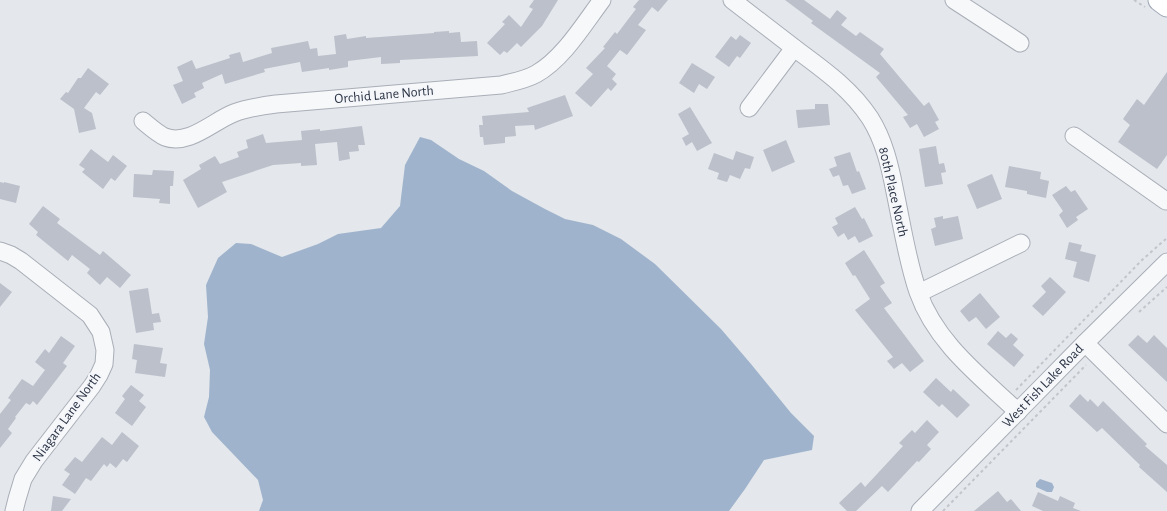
<svg xmlns="http://www.w3.org/2000/svg" width="1167" height="511" viewBox="0 0 1167 511" font-family="'Alegreya Sans',sans-serif">
  <rect width="100%" height="100%" fill="#e4e7ec"/>
  <!-- water -->
  <g fill="#9fb4cc">
    <path d="M420,137L431,140L459,159L484,171L512,191L545,209L565,219L593,225L621,239L655,264L721,329L751,364L791,413L814,436L812,450L764,460L745,489L729,511H259L263,500L258,480L212,432L204,417L209,397L210,370L204,344L208,317L206,285L218,258L236,243L251,244L282,257L318,244L338,234L381,228L400,206L405,165Z"/>
    <path d="M1040,479L1052,483L1054,487L1052,492H1047L1036,487V483Z"/>
  </g>
  <!-- building -->
  <g fill="#bbc0ca">
    <path d="M534,0H558L542,26L521,47L517,43L507,53L504,51L500,55L487,43L505,24L502,22L509,15L521,27L533,9L529,7Z"/>
    <path d="M639,0H668L658,12L652,7L638,25L646,30L627,55L620,50L607,66L616,74L612,79L617,84L611,91L608,88L591,107L575,93L593,74L586,68L605,48L603,47L615,32L617,34L636,9L633,7Z"/>
    <path d="M785,0H804L830,19L837,10L847,18L841,25L856,36L860,32L884,49L880,54L924,106L929,102L939,120L935,122L939,129L924,137L917,124L910,128L903,117L908,115L876,77L880,73L811,23L813,21Z"/>
    <path d="M449,31V33L460,32L461,42L477,41L478,56L400,60V63L381,64V57L348,61V67L329,70V68L302,72L300,62L264,69L265,72L225,84L222,74L202,83L204,88L194,93L196,97L182,104L173,85L183,81L177,67L192,60L196,69L230,58L229,55L240,52L243,62L272,53L271,48L308,41L310,49L317,48L318,56L336,54L334,36L346,34L347,39L366,36V38L434,33V32Z"/>
    <path d="M740,35L751,43L740,58L737,56L729,67L715,57L731,36L736,40Z"/>
    <path d="M692,63L715,77L707,89L699,84L694,93L679,83Z"/>
    <path d="M88,68L109,84L100,95L96,92L84,108L92,113L96,129L79,133L74,109L60,99L66,92L68,93L78,78H81Z"/>
    <path d="M1167,72V155L1157,169L1118,142L1130,125L1123,119L1137,99L1144,105Z"/>
    <path d="M565,95L573,116L535,130L534,125L515,126L516,136L505,137V143L484,145L483,137H480L479,125H483L482,116L529,112L527,108Z"/>
    <path d="M815,104H828L830,125L798,128L796,110L815,109Z"/>
    <path d="M690,107L712,143L697,151L692,142L686,146L682,138L689,134L678,114Z"/>
    <path d="M362,126L365,145H358L359,151L349,152L350,159L339,161L337,142L315,144L317,165L301,166V163L273,165L222,182L227,192L198,208L183,180L201,169L199,165L215,156L220,164L239,157L237,152L248,148L246,140L263,134L266,143L302,140L301,131L320,129V131Z"/>
    <path d="M786,140L795,162L772,172L763,150Z"/>
    <path d="M936,146L939,164L944,163L946,172L941,173L943,184L925,187L919,149Z"/>
    <path d="M91,149L108,162L113,155L127,166L115,181L111,178L103,189L82,172L85,169L79,165Z"/>
    <path d="M736,151L754,157L750,169L745,168L740,179L730,175L727,182L717,179L719,173L708,169L714,153L733,160Z"/>
    <path d="M850,152L857,172L859,171L866,189L852,194L848,185L843,186L839,175L833,177L829,169L837,166L834,157Z"/>
    <path d="M1009,166L1041,172L1040,179L1049,181L1046,198L1027,194V191L1005,187Z"/>
    <path d="M153,170L174,171L173,186H170V204L159,203L160,199L133,197L134,174L152,175Z"/>
    <path d="M992,174L1002,199L977,209L967,185Z"/>
    <path d="M0,182L4,183V182L20,186L16,203L0,199Z"/>
    <path d="M1066,186L1071,192L1075,190L1088,209L1076,217L1078,220L1067,228L1059,215L1063,211L1052,195Z"/>
    <path d="M43,206L60,219L57,223L100,255L103,251L131,275L120,288L107,277L100,285L87,273L90,269L72,255L68,261L36,235L38,232L29,224Z"/>
    <path d="M855,207L862,219L864,218L873,236L859,243L855,236L848,240L844,233L838,237L832,227L838,224L835,218Z"/>
    <path d="M943,216V219L958,216L963,239L935,246L931,229L936,227L934,218Z"/>
    <path d="M1069,242L1082,245L1080,251L1096,255L1089,282L1073,277L1077,262L1065,259Z"/>
    <path d="M864,250L885,283L880,286L892,303L884,308L924,361L910,372L902,363L894,369L887,361L893,357L855,310L870,299L855,275L853,276L845,263Z"/>
    <path d="M1050,277L1066,292L1043,316L1032,306L1046,292L1041,286Z"/>
    <path d="M0,283L12,292L0,307Z"/>
    <path d="M148,288L152,314L159,313L161,322L153,323L154,330L136,333L129,291Z"/>
    <path d="M980,293L1000,317L986,329L976,317L969,322L960,311Z"/>
    <path d="M998,331L1006,338L1011,333L1018,339L1013,345L1024,355L1014,367L987,344Z"/>
    <path d="M1138,335L1147,343L1154,335L1167,348V382L1128,345Z"/>
    <path d="M61,336L75,346L63,363L67,366L37,405L33,401L30,405L26,403L15,417L16,418L8,429L12,433L0,448V414L11,400L8,398L22,379L33,386L45,370L35,362L45,349L49,353Z"/>
    <path d="M134,344L163,348L160,363L167,364L165,377L135,373L137,360L132,359Z"/>
    <path d="M936,378L951,392L953,389L970,405L957,418L942,404L939,407L923,392Z"/>
    <path d="M131,385L144,395L139,401L146,407L132,426L115,413L125,399L122,396Z"/>
    <path d="M1080,394L1088,402L1090,399L1098,407L1103,401L1147,444L1145,446L1167,465V492L1139,467L1140,465L1102,428L1097,432L1069,406Z"/>
    <path d="M927,420L939,432L927,445L931,449L919,462L917,461L888,492L882,486L856,511H847L839,503L861,482L865,487L903,446L899,443L912,430L915,433Z"/>
    <path d="M122,432L139,446L127,462L123,459L116,468L110,463L107,467L104,464L91,481L86,478L75,494L62,485L70,474L64,470L75,457L82,462L102,437L112,445Z"/>
    <path d="M998,491L1007,502L1011,499L1021,511H974Z"/>
    <path d="M1038,492L1058,501L1060,496L1075,503L1073,508L1081,511H1043L1032,506Z"/>
    <path d="M53,496L71,499L62,511H51Z"/>
  </g>
  <g fill="none" stroke-linecap="round" stroke-linejoin="round">
    <defs>
      <g id="minor">
        <path d="M732,0C754,17 775,33 797,50C824,70 851,89 870,118C884,140 890,166 895,192C902,225 907,260 918,292C936,343 980,376 1018,412"/>
        <path d="M954,0L1020,43"/>
        <path d="M749,108L794,48"/>
        <path d="M143,121C149,126 158,134 165,137C189,146 213,121 234,113C247,108 261,106 276,104L501,85C513,82 525,80 536,74C563,59 584,24 602,0"/>
        <path d="M1074,136L1166,201"/>
        <path d="M0,251L11,255L21,261L90,315L101,332L105,350L104,364L99,375L92,386L34,461L23,479L17,499L14,511"/>
        <path d="M919,293L1021,243"/>
        <path d="M1085,343L1167,424"/>
        <path d="M920,511L1085,343L1167,262"/>
      </g>
      <path id="major" d="M1159,0L1167,6"/>
    </defs>
    <!-- minor casing -->
    <use href="#minor" stroke="#a9aeb7" stroke-width="19"/>
    <!-- major casing -->
    <use href="#major" stroke="#a3abb8" stroke-width="23"/>
    <!-- path -->
    <g stroke="#c2c5cb" stroke-width="2" stroke-dasharray="3 3" stroke-linecap="butt">
      <path d="M1134,0L1145,7"/>
      <path d="M1139,312L1167,287"/>
      <path d="M1016,390L1142,260L1167,238"/>
      <path d="M943,511L1086,365"/>
    </g>
    <!-- minor -->
    <use href="#minor" stroke="#f7f8fa" stroke-width="17"/>
    <!-- major -->
    <use href="#major" stroke="#fff" stroke-width="21"/>
  </g>
  <g text-anchor="middle" dominant-baseline="central" stroke-width="4" stroke-linejoin="round" paint-order="stroke">
    <!-- street labels -->
    <g font-size="14" fill="#2b3445" stroke="#f4f6f9">
      <text transform="translate(384 95) rotate(-5)">Orchid Lane North</text>
      <text transform="translate(893 192) rotate(77)">80th Place North</text>
      <text transform="translate(1043 386) rotate(-46)">West Fish Lake Road</text>
      <text transform="translate(67 417) rotate(-54)">Niagara Lane North</text>
    </g>
  </g>
</svg>
